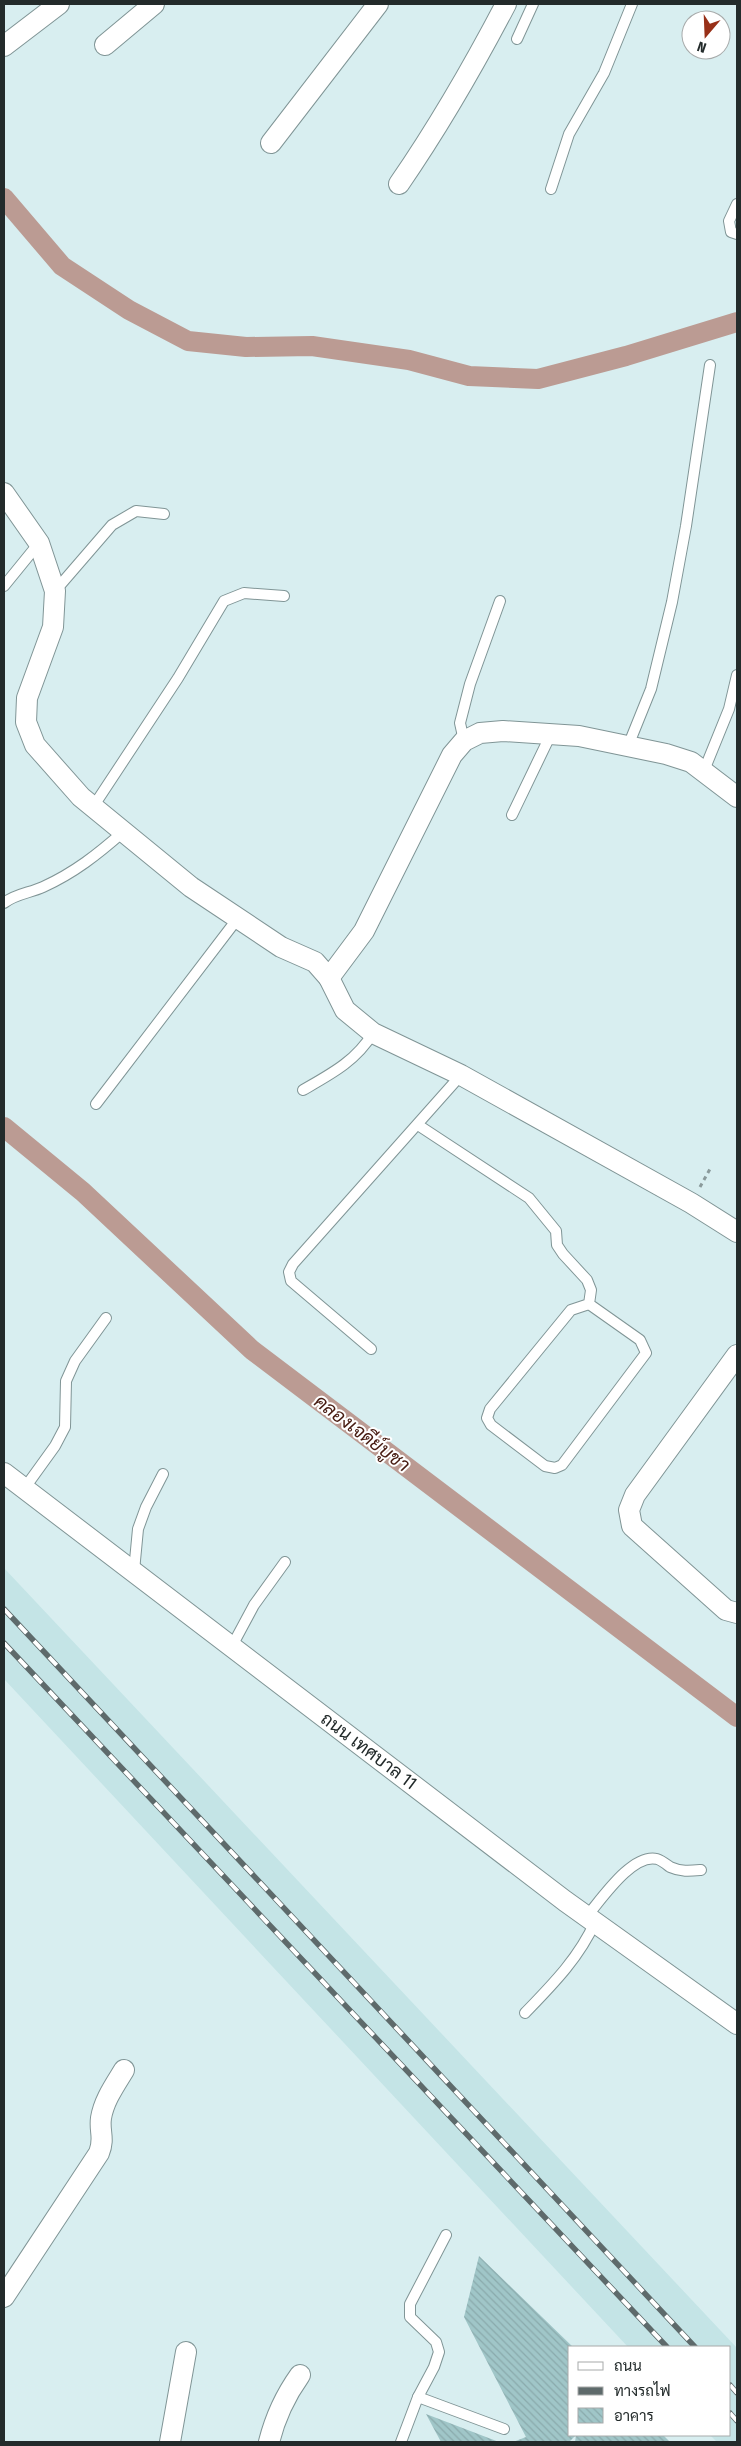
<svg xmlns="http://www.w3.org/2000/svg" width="741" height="2446" viewBox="0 0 741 2446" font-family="'Fira Sans Condensed',Sarabun,sans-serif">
  <defs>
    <pattern id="building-back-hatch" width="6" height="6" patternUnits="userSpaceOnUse" patternTransform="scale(1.25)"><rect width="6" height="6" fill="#a0c6c8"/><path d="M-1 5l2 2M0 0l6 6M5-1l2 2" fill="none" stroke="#8aaaac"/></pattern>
  </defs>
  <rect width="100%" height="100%" fill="#d8eef0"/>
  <!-- built -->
  <path fill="#c4e4e6" d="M4,1568L737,2348V2442H717L710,2435H730V2347H628L4,1679Z"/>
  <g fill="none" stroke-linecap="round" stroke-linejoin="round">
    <!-- canal -->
    <g stroke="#bb9b93" stroke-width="20">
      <path d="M4,198L62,266L129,310L188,341L246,347L312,346L409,360L469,376L538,379L626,356L737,322"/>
      <path d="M4,1127L83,1192L252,1350L737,1717"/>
    </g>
  </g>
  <!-- building -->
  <g fill="url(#building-back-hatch)">
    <path d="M479,2256L573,2347H570V2435H576L569,2442H513L526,2437L464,2317Z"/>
    <path d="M426,2414L499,2442H441Z"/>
    <path d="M576,2435H663L670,2442H575Z"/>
  </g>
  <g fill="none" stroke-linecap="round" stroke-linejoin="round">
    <defs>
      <g id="lane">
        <path d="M517,39L533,4"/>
        <path d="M551,189L569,134L604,73L632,4"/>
        <path d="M737,204L729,221L731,232L737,234"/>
        <path d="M4,586L39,543"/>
        <path d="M55,591L112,525L136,511L164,514"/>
        <path d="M464,741L460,723L470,684L500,601"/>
        <path d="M628,746L651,689L672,602L686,526L710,365"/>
        <path d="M703,773L729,709L737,675"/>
        <path d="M93,807L178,678L224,601L244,593L284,596"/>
        <path d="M512,815L551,734"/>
        <path d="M4,903C15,894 30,893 43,887C74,873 98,854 123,832"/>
        <path d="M303,1090C331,1074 356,1061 373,1033"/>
        <path d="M96,1104L238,918"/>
        <path d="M418,1125L529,1198L556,1231L557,1245L563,1254L587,1280L591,1290L589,1304L571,1310L490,1409L487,1418L491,1425L545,1466L555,1468L562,1465L646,1353L640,1340L589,1304"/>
        <path d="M371,1349L291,1281L289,1272L293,1264L461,1075"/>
        <path d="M24,1489L55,1446L65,1427L66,1381L75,1361L106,1318"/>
        <path d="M134,1571L138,1529L146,1507L163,1474"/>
        <path d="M232,1646L254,1605L285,1562"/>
        <path d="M587,1916C601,1900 632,1853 657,1859C661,1860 666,1864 670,1867C681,1872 690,1871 701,1870"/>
        <path d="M525,2013C552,1985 579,1958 595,1922"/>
        <path d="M418,2397L504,2429"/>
        <path d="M401,2442L418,2397L434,2367L439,2352L436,2342L410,2317V2304L446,2235"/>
      </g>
      <g id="street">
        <path d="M105,45L154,4"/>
        <path d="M4,46L59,4"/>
        <path d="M271,143L378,4"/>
        <path d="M399,184C439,126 473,67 506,4"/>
        <path d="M4,493L39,543L55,591L53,627L27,698L26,722L35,745L81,797L191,887L281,947L315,962L329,978L364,931L452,755L464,741L480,733L503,731L579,736L666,754L691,762L737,797"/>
        <path d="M329,978L345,1010L373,1033L461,1075L691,1203L737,1232"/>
        <path d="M737,1355L635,1495L629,1510L632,1526L726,1610L737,1613"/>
        <path d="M4,1473L565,1901L737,2024"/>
        <path d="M4,2297L99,2153C105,2138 99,2132 101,2118C104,2100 115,2085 124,2070"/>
        <path d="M170,2442L186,2352"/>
        <path d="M269,2442C275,2418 285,2396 300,2375"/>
      </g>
    </defs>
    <!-- lane casing -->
    <use href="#lane" stroke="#809596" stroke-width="12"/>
    <!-- street casing -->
    <use href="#street" stroke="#809596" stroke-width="22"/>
    <!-- path -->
    <path stroke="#8a9a9b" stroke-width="3" stroke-dasharray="4 4" stroke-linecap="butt" d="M700,1187L710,1169"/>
    <!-- lane -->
    <use href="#lane" stroke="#fff" stroke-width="10"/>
    <!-- street -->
    <use href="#street" stroke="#fff" stroke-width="20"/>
    <defs>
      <g id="rail">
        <path d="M4,1609L695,2347"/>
        <path d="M4,1643L667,2347"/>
        <path d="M730,2385L737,2393"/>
        <path d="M730,2413L737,2421"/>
      </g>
    </defs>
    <!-- rail casing -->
    <use href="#rail" stroke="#5e6a6b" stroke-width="5.5"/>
    <!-- rail -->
    <use href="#rail" stroke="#fff" stroke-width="4" stroke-dasharray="11" stroke-linecap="butt"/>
  </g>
  <g text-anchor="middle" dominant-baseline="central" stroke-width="4" stroke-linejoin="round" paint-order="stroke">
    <!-- street labels -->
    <g font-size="18" fill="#232b2b" stroke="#fff">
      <text transform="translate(369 1751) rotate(37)">ถนน เทศบาล 11</text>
    </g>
    <!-- water labels -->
    <g font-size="19" font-style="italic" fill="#471b11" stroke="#fff">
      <text transform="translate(362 1433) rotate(37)">คลองเจดีย์บูชา</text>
    </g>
  </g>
  <!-- border -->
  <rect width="741" height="2446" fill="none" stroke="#232b2b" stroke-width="10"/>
  <!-- legend -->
  <rect x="568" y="2346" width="162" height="90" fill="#ffffff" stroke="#a7aaaa"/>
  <rect x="578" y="2362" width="25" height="8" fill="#ffffff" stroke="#a7aaaa"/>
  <text x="614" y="2371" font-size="15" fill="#232b2b">ถนน</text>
  <rect x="578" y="2387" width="25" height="8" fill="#5e6a6b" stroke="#a7aaaa"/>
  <text x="614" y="2396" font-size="15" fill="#232b2b">ทางรถไฟ</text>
  <rect x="578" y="2408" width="25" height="15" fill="url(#building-back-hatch)" stroke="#a7aaaa"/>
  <text x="614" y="2421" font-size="15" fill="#232b2b">อาคาร</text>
  <!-- north arrow -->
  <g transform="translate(706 35) rotate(199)"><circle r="24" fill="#ffffff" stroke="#a7aaaa"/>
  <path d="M0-4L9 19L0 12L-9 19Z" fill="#983018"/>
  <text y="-8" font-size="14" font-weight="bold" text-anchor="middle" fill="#232b2b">N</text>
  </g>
</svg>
